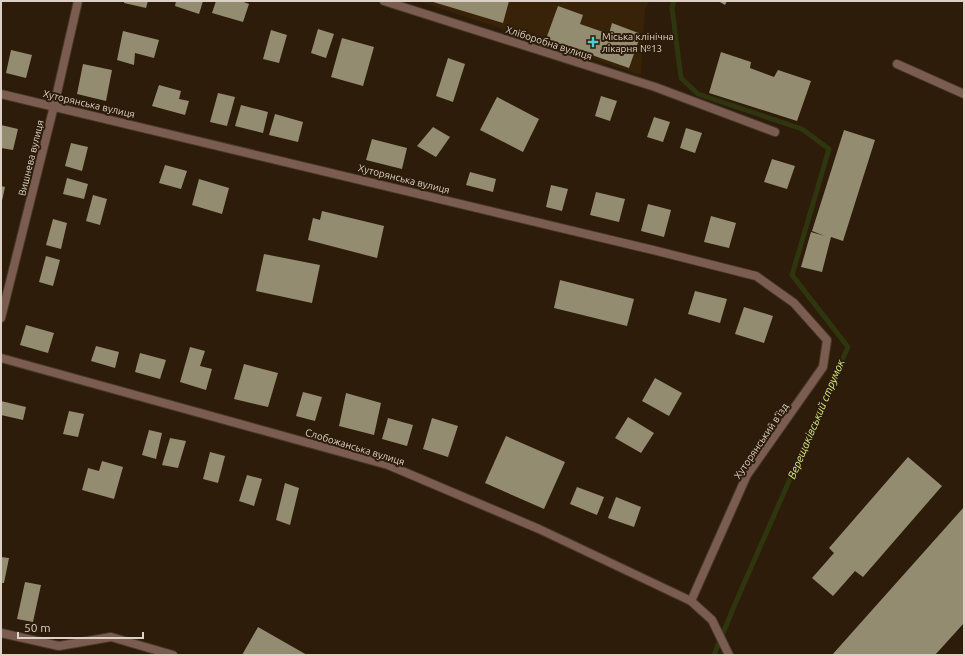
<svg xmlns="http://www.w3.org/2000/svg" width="965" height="656" viewBox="0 0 965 656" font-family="Ubuntu,sans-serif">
  <rect width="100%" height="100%" fill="#2c1c09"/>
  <!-- built -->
  <path fill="#382309" d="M418,1H650L645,9L641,75Z"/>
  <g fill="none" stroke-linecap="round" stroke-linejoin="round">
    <!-- stream -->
    <path stroke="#2f350e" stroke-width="5" d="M674,1L672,8L681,78L698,94L802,129L829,149L792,275L848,347L735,604L714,655"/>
  </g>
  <!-- building -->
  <g fill="#948c70">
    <path d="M124,1H148L146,8L124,3Z"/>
    <path d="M176,1H203L199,14L175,6Z"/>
    <path d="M216,1H241L249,4L243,22L212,13Z"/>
    <path d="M430,1H509L503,23Z"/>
    <path d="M718,1H727L725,5Z"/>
    <path d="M558,6L583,15L580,24L609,34L612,23L641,34L629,68L546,39Z"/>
    <path d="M318,29L334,34L326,58L311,53Z"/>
    <path d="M271,30L287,35L279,63L263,59Z"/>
    <path d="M123,31L159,40L154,58L135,53L134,65L117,60Z"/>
    <path d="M342,38L374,47L363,86L331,77Z"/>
    <path d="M11,50L32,55L26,78L6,73Z"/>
    <path d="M721,52L751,62L750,68L774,77L778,70L811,81L797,121L709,93Z"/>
    <path d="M448,58L465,64L453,102L436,96Z"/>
    <path d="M83,64L112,70L106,101L77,94Z"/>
    <path d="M159,85L181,91L179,99L189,101L185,115L152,106Z"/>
    <path d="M218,93L235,97L227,126L210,122Z"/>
    <path d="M601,96L617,101L610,121L595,116Z"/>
    <path d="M497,97L539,119L523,152L480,130Z"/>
    <path d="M241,105L268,112L263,133L235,126Z"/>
    <path d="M275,114L303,122L298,142L269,135Z"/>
    <path d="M654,117L670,122L663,142L647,137Z"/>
    <path d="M1,125L18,129L13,150L1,148Z"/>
    <path d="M433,127L450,137L436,157L417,146Z"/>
    <path d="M686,128L702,133L695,153L680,148Z"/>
    <path d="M844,130L875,140L843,241L831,237L822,272L801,267L811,232L825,236L812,231Z"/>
    <path d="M372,139L407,148L402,169L366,160Z"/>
    <path d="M71,143L88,147L82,171L65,166Z"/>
    <path d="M772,159L795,166L787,189L764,182Z"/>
    <path d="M165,165L187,171L181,189L159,183Z"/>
    <path d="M470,172L496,179L493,192L466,185Z"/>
    <path d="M67,178L88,184L84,199L63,194Z"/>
    <path d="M199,179L229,188L222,214L192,205Z"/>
    <path d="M551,185L568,189L562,211L546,207Z"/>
    <path d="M1,186L5,187L2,201H1Z"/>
    <path d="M596,192L625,199L619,222L590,215Z"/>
    <path d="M93,195L107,199L100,225L86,221Z"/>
    <path d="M648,204L671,210L664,237L641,231Z"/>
    <path d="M322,211L384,226L377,258L308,240L313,218L320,220Z"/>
    <path d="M711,216L736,223L729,248L704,242Z"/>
    <path d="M53,219L67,223L61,249L46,245Z"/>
    <path d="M264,254L320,265L312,303L256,291Z"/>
    <path d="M46,256L60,260L53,286L39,282Z"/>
    <path d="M560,280L634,299L627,326L554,308Z"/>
    <path d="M695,291L727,299L720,323L688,314Z"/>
    <path d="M744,307L773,316L764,343L735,334Z"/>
    <path d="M26,325L54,333L48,353L20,345Z"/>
    <path d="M96,346L119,352L115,368L91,361Z"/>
    <path d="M190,347L205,351L200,366L212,369L206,390L180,382Z"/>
    <path d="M140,353L166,360L160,379L135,372Z"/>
    <path d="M244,364L278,373L268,407L234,399Z"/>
    <path d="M655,378L682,393L669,416L642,401Z"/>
    <path d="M303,392L322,397L315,421L296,416Z"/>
    <path d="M346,393L381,403L374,435L339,426Z"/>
    <path d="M1,401L26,407L23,420L1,415Z"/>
    <path d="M69,411L84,414L78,437L63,434Z"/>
    <path d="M628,417L654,433L641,453L615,438Z"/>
    <path d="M388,418L413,425L407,446L382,439Z"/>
    <path d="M432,418L458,426L448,457L423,449Z"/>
    <path d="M149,430L162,433L156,459L142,455Z"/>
    <path d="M506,436L565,462L544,509L485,483Z"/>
    <path d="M170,438L186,441L178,468L162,465Z"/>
    <path d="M210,452L225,456L218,483L203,479Z"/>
    <path d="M908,457L942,486L863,577L855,571L833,596L812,578L834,553L829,548Z"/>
    <path d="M102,461L123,467L114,499L82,490L88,468L99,471Z"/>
    <path d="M247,475L262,479L254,506L239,501Z"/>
    <path d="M285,483L299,488L290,525L276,520Z"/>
    <path d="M577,487L604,497L597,515L570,504Z"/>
    <path d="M616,497L641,507L634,527L608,518Z"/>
    <path d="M964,507V623L935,655H832Z"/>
    <path d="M1,557L9,558L4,583H1Z"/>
    <path d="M25,582L41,585L33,622L17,619Z"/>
    <path d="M258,627L307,655H242Z"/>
  </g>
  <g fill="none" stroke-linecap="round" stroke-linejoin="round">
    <defs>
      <path id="lane" d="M897,64L964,94"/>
      <g id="street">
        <path d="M384,1L655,87L775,132"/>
        <path d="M1,94L653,250L756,276L794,303L827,340L823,367L747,475L691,601"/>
        <path d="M1,318L54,106L78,1"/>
        <path d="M1,358L388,465L539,529L691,601L712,620L729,655"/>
        <path d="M1,633L59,646L111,637L173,655"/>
      </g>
    </defs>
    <!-- lane casing -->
    <use href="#lane" stroke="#483927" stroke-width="10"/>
    <!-- street casing -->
    <use href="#street" stroke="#483927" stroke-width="10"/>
    <!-- lane -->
    <use href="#lane" stroke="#7b5c50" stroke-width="8"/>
    <!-- street -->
    <use href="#street" stroke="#7b5c50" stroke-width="8"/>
  </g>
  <!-- markers -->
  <path fill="#53cdca" stroke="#2c1c09" stroke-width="1.5" d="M591 36h4v4h4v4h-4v4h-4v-4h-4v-4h4z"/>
  <g text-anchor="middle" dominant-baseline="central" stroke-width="4" stroke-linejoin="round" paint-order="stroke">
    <!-- poi labels -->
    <g font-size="10" fill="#ddd1c6" stroke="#2c1c09" text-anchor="start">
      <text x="602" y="36">Міська клінічна<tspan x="602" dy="12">лікарня №13</tspan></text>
    </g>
    <!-- street labels -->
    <g font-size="10" fill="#ddd1c6" stroke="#2c1c09">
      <text transform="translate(549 43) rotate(18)">Хліборобна вулиця</text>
      <text transform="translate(89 104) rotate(13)">Хуторянська вулиця</text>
      <text transform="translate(31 158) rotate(-76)">Вишнева вулиця</text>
      <text transform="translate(404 179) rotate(14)">Хуторянська вулиця</text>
      <text transform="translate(761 441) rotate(-56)">Хуторянський в’їзд</text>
      <text transform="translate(355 447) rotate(17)">Слобожанська вулиця</text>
    </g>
    <!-- water labels -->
    <g font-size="11" font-style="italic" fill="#d5e982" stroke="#2c1c09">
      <text transform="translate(816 419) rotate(-67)">Верещаківський струмок</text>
    </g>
  </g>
  <!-- border -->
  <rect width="965" height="656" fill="none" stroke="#ddd1c6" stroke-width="4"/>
  <!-- scale -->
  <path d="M18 632v6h125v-6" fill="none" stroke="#ddd1c6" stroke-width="2"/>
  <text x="24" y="632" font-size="12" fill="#ddd1c6" stroke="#2c1c09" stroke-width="3" paint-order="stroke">50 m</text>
</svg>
